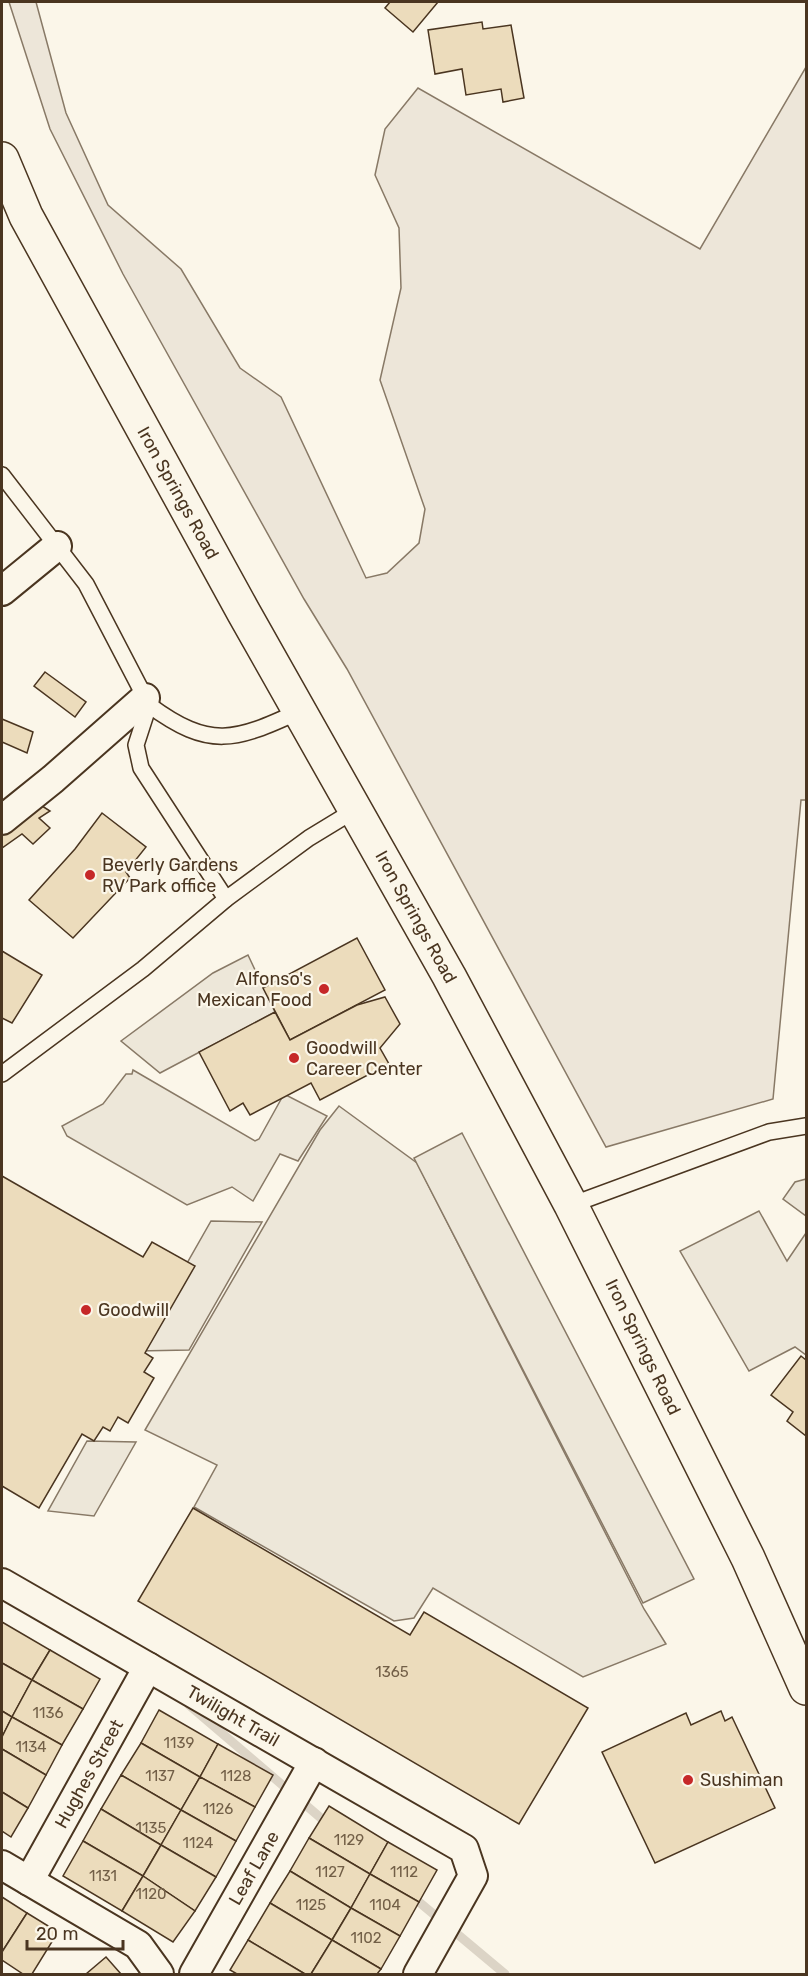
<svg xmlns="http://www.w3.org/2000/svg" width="808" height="1976" viewBox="0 0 808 1976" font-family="Rubik,sans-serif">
  <rect width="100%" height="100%" fill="#fbf6e9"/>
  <!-- green -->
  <path fill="#ede6d9" stroke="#887966" stroke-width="1.5" d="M9,2H36L66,113L108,205L181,269L240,368L281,397L366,578L387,573L419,543L425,509L380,380L401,288L399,228L375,175L385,129L418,88L700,249L806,67V800H801L773,1099L606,1147L347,669L304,599L123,274L50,129Z"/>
  <!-- parking -->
  <g fill="#ede7d9" stroke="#887966" stroke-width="1.5">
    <path d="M248,955L275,1012L160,1073L121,1041L213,973Z"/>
    <path d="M133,1070L255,1141L259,1139L284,1094L327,1116L298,1161L280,1154L253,1201L232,1187L187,1205L67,1136L62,1126L103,1104L126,1074H132Z"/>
    <path d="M339,1106L417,1163L644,1609L666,1644L583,1677L433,1588L414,1618L394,1621L194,1507L217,1465L145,1430L320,1130Z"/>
    <path d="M462,1133L694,1579L643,1603L414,1158Z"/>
    <path d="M806,1179V1216L783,1199L795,1182Z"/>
    <path d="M759,1211L787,1261L806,1233V1355L795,1347L749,1371L680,1251Z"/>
    <path d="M211,1221L262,1222L189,1350L137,1351Z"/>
    <path d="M87,1441L136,1442L94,1516L48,1511Z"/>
  </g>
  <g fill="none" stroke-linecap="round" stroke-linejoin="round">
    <!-- stream -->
    <g stroke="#dcd4c6" stroke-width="9">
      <path d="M189,1705L329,1825"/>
      <path d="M408,1897L419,1902L505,1974"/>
    </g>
  </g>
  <!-- building -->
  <g fill="#ecdcbc" stroke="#4a3520" stroke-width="1.5">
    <path d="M390,2H438L413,32L385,8Z"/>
    <path d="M482,22L483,29L511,25L524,98L503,102L501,89L466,95L462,69L435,74L428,30Z"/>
    <path d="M45,672L86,702L75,717L34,686Z"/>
    <path d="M2,719L33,732L27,753L2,742Z"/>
    <path d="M39,804L50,811L39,818L50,828L33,844L22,834L2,848V829Z"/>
    <path d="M102,813L146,847L126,872L130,878L73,938L29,900L75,849Z"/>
    <path d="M357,938L385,990L290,1040L263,988Z"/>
    <path d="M2,951L42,975L12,1023L2,1018Z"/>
    <path d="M385,997L400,1024L380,1048L389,1064L320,1100L311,1083L250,1115L243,1103L230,1111L199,1052L275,1012L290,1040L357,1005Z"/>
    <path d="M2,1176L143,1257L152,1242L195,1266L145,1353L153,1358L144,1372L154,1378L128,1423L118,1417L110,1431L103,1427L94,1441L82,1434L39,1508L2,1486Z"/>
    <path d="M801,1356L806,1360V1436L787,1421L793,1412L771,1395Z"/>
    <path d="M193,1508L410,1635L424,1612L588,1708L519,1824L138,1601Z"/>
    <path d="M2,1622L50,1650L32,1680L2,1663Z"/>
    <path d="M50,1650L100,1679L83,1709L32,1680Z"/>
    <path d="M2,1663L32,1680L12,1717L2,1711Z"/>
    <path d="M32,1680L83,1709L62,1745L12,1717Z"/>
    <path d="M159,1710L218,1744L200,1777L141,1743Z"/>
    <path d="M2,1711L12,1717L2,1737Z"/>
    <path d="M721,1711L725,1721L732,1717L775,1808L655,1863L602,1752L686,1713L691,1725Z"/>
    <path d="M12,1717L62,1745L46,1775L2,1749V1737Z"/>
    <path d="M141,1743L200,1777L181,1810L121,1775Z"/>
    <path d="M218,1744L273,1775L255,1807L200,1777Z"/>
    <path d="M2,1749L46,1775L28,1808L2,1792Z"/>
    <path d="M121,1775L181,1810L161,1845L101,1809Z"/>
    <path d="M200,1777L255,1807L236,1841L181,1810Z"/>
    <path d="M2,1792L28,1808L11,1837L2,1831Z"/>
    <path d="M329,1806L388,1842L370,1874L309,1838Z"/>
    <path d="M101,1809L161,1845L143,1876L83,1841Z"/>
    <path d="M181,1810L236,1841L216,1877L161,1845Z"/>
    <path d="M309,1838L370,1874L351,1908L290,1871Z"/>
    <path d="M83,1841L143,1876L122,1911L63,1876Z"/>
    <path d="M388,1842L437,1870L419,1902L370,1874Z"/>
    <path d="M161,1845L216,1877L195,1911L143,1876Z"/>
    <path d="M290,1871L351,1908L332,1940L270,1903Z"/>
    <path d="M370,1874L419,1902L400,1936L351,1908Z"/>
    <path d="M143,1876L195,1911L173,1942L122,1911Z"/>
    <path d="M2,1897L27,1913L2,1952Z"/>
    <path d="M270,1903L332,1940L311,1974H305L248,1940Z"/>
    <path d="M351,1908L400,1936L381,1969L332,1940Z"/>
    <path d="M27,1913L58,1932L32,1974H23L2,1960V1952Z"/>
    <path d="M248,1940L305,1974H237L230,1970Z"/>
    <path d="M332,1940L381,1969L377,1974H311Z"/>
    <path d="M106,1957L121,1974H86Z"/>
  </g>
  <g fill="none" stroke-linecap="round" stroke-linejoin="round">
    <defs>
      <g id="service">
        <path d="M2,475L86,584L149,705L136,745L141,768L226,899"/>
        <path d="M149,705C210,750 235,741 300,711"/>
        <path d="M2,1074L143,969L226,899L309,838L355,810"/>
        <path d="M571,1205L769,1132L806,1126"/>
      </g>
      <g id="minor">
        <path d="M2,591L57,546"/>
        <path d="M2,820L53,779L145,698"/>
        <path d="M2,1583L464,1849L473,1876L418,1974"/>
        <path d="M2,1865L138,1945L159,1974"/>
        <path d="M29,1881L148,1667"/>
        <path d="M194,1974L314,1762"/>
      </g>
      <path id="primary" d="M2,159L26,216L244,613L449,976L571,1205L748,1558L806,1688"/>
    </defs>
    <!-- service casing -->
    <use href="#service" stroke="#4a3520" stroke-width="18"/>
    <!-- minor casing -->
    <use href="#minor" stroke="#4a3520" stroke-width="32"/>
    <!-- primary casing -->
    <use href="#primary" stroke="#4a3520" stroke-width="36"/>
    <!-- service -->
    <use href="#service" stroke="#fbf6e9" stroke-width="15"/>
    <!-- minor -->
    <use href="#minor" stroke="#fbf6e9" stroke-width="28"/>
    <!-- primary -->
    <use href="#primary" stroke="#fbf6e9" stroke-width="33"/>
  </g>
  <!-- markers -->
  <g fill="#c62828" stroke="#fbf6e9" stroke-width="2">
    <circle cx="90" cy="875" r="6"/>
    <circle cx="324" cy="989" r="6"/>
    <circle cx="294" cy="1058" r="6"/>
    <circle cx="86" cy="1310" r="6"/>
    <circle cx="688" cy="1780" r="6"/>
  </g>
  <g text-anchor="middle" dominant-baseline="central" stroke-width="4.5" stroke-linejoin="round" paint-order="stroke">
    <!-- number labels -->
    <g font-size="15" fill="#725f47">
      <text x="392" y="1672">1365</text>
      <text x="48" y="1713">1136</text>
      <text x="179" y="1743">1139</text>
      <text x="31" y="1747">1134</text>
      <text x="160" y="1776">1137</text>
      <text x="236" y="1776">1128</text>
      <text x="218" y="1809">1126</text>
      <text x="151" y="1828">1135</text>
      <text x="349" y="1840">1129</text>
      <text x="198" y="1843">1124</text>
      <text x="330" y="1872">1127</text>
      <text x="404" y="1872">1112</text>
      <text x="103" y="1876">1131</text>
      <text x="151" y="1894">1120</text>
      <text x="311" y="1905">1125</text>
      <text x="385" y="1905">1104</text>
      <text x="366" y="1938">1102</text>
    </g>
    <!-- street labels -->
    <g font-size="18" fill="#4a3520" stroke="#fbf6e9">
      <text transform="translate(178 493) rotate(61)">Iron Springs Road</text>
      <text transform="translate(416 917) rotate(61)">Iron Springs Road</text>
      <text transform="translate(643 1347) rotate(64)">Iron Springs Road</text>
      <text transform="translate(233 1716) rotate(30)">Twilight Trail</text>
      <text transform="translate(89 1774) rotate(-61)">Hughes Street</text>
      <text transform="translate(254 1868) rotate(-60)">Leaf Lane</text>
    </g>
    <!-- poi labels -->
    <g font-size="18" fill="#4a3520" stroke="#fbf6e9" text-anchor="start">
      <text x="102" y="865">Beverly Gardens<tspan x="102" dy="21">RV Park office</tspan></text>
      <text x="312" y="979" text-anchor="end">Alfonso's<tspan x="312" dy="21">Mexican Food</tspan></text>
      <text x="306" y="1048">Goodwill<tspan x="306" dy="21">Career Center</tspan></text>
      <text x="98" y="1310">Goodwill</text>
      <text x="700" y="1780">Sushiman</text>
    </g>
  </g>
  <!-- border -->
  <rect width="808" height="1976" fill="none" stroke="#4a3520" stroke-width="6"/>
  <!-- scale -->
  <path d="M27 1940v9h96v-9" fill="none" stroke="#4a3520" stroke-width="3"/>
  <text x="36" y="1940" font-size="18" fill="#4a3520" stroke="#fbf6e9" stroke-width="4.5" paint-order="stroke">20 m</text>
</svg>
